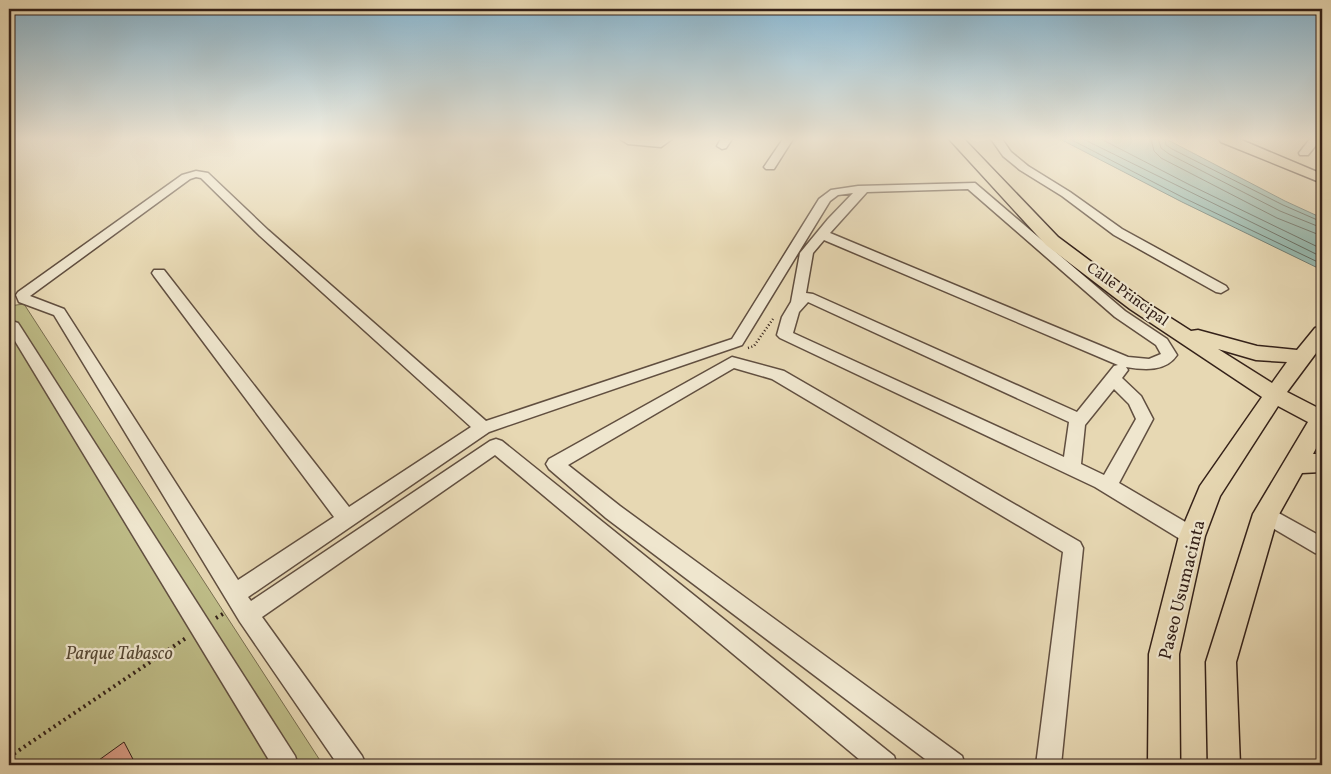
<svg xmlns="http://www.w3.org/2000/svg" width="1331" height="774" viewBox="0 0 1331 774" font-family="Vollkorn,serif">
  <rect width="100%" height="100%" fill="#e7d8b3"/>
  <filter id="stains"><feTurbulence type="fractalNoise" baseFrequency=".004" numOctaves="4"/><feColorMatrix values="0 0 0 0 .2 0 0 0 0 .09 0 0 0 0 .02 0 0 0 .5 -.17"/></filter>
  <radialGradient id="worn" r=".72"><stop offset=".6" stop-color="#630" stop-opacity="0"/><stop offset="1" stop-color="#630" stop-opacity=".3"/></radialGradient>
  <!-- green -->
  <path fill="#bebc87" stroke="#796e50" d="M24,304L323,765H9V306Z"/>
  <!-- water -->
  <path fill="#97b9af" stroke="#6f7c73" d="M1060,139H1166L1285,201L1322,218V270L1182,202Z"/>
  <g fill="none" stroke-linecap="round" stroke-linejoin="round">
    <!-- shore -->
    <g stroke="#666d64" stroke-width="1">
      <path d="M1070,139L1184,198L1322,264"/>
      <path d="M1083,139L1322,257"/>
      <path d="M1101,139L1190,185L1322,249"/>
      <path d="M1151,139L1154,151L1161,158L1277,218L1322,236"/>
      <path d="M1158,139L1161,148L1169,154L1280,211L1322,228"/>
      <path d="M1165,139L1166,145L1172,149L1283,205L1322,222"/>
    </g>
  </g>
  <!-- building -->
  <path fill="#d79b84" stroke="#342119" d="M124,742L136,765H92Z"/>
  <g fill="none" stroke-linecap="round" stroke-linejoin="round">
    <defs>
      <g id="minor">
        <path d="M620,139H672L661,147L628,144Z"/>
        <path d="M721,139H732L726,148L722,149L717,146Z"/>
        <path d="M783,139H793L774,169H766L764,167Z"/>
        <path d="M991,139H1002L1011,152L1028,166L1070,192L1122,229L1226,286L1228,289L1221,293L1216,292L1114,235L1062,196L1020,170L1003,156Z"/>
        <path d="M1310,139H1321L1308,155H1300L1299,153Z"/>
        <path d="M196,171L208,173L268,230L486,421L732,339L819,199L831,190L858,186L975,183L1125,311L1167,339L1177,355C1166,372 1144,370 1126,367L1128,370L1122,378L1141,396L1153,419L1119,483L1199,530L1202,536L1199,542L1192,544L1185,542L1095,487L780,338L777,335L782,317L791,302L800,253L828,219L853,193L838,195L830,201L742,345L489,432L248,597L251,601L490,441L496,439L502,441L894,756L897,765H866L495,455L262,617L362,756L366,765H338L240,622L54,315L19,302L16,295L18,292L182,175ZM196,177L201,178L260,236L471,427L349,507L164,270H154L152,273L154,276L334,517L238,580L64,309L30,296L190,179ZM968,189L1115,317L1156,345L1161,354L1149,359L1128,357L830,233L867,192ZM824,240L1118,365L1114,366L1077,412L813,294L806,293L813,253ZM808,302L1069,422L1064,457L793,333L799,312ZM1114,389L1129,404L1136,419L1104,475L1081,464L1085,425Z"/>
        <path d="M9,320L18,323L20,326L295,756L298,765H272L9,331Z"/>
        <path d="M732,357L784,371L1080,542L1083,548L1061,765H1036L1063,552L772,379L734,368L568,465L620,506L962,756L965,765H933L606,518L549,469L546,464L549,459Z"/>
        <path d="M1266,506L1322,537V555L1315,553L1259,520L1256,514L1259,508Z"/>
      </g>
      <g id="major">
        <path d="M949,139H964L1058,237L1144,301L1191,331L1198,330L1257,346L1297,350L1315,328L1322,326V345L1287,392L1322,410V437L1313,454H1322V472L1302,473L1278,516L1236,662L1240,765H1208L1206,662L1253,514L1308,422L1278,406L1220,496L1205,536L1179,654L1180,765H1148L1149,654L1179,536L1200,486L1262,397L1130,309L1046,245ZM1218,349L1256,360L1287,362L1272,383Z"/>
        <path d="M1219,139H1239L1322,174V183L1221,142Z"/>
      </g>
    </defs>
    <!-- minor casing -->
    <use href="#minor" stroke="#614f40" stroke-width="3"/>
    <!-- major casing -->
    <use href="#major" stroke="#342119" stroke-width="3"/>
    <!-- path-far1 -->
    <path stroke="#342119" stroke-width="2.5" stroke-dasharray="1 2.5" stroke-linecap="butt" d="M748,348L754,346L773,319"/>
    <!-- path -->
    <g stroke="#342119" stroke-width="4" stroke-dasharray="2 4" stroke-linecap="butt">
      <path d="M216,618L226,612"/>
      <path d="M9,757L186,638"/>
    </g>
    <!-- minor -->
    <use href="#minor" fill="#efe6ce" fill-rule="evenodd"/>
    <!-- major -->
    <use href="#major" fill="#e7d8b3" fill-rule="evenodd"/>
  </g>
  <!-- sky -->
  <linearGradient id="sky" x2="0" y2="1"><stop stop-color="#87b6d1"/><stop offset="0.56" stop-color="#f4eddd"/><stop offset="1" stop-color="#f4eddd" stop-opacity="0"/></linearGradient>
  <rect width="1331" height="248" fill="url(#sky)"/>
  <g text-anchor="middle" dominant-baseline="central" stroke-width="4.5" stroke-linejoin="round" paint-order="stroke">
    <!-- street labels -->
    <g font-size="15" fill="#342119" stroke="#efe6ce">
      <text transform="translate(1127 295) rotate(36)">Calle Principal</text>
    </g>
    <!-- near-street labels -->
    <g font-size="18" fill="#342119" stroke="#efe6ce">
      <text transform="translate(1183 590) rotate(-76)">Paseo Usumacinta</text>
    </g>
    <!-- near-park labels -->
    <g font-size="18" font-style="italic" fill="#564834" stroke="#efe6ce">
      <text x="119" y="654">Parque Tabasco</text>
    </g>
  </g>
  <!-- margin -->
  <rect width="1331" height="774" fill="none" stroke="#e7d8b3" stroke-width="30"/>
  <rect x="10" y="10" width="1311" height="754" fill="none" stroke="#342119" stroke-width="2.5"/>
  <rect x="15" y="15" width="1301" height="744" fill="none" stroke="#342119"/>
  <rect width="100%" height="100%" filter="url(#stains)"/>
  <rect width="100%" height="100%" fill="url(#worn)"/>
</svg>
